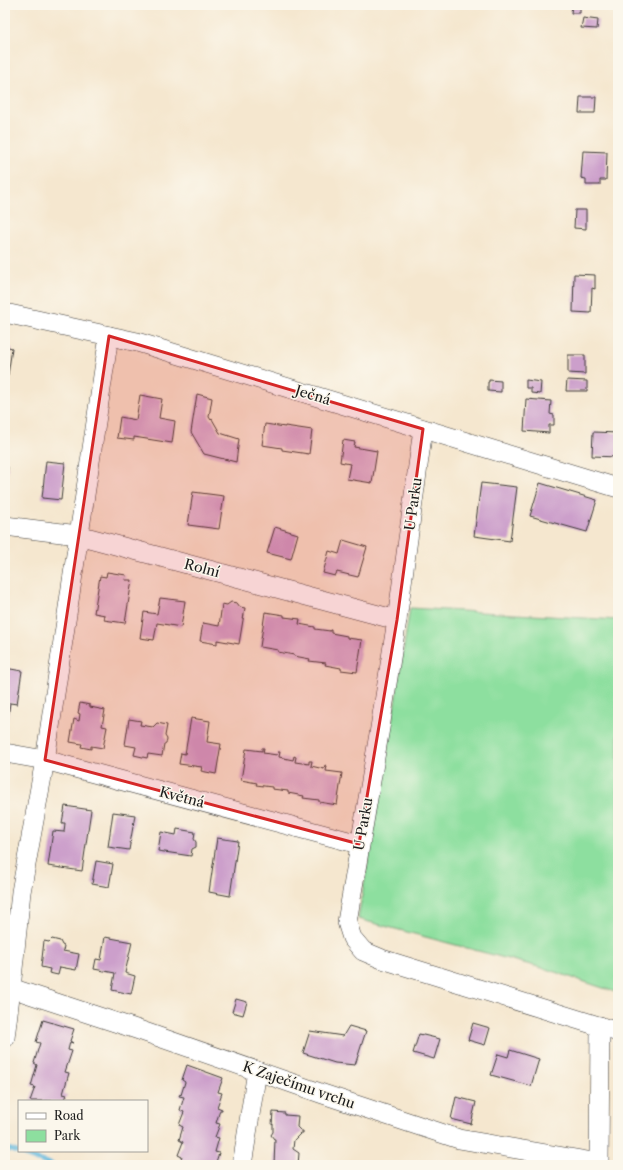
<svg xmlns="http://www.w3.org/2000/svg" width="623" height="1170" viewBox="0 0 623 1170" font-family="'Libre Caslon Text',serif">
  <rect width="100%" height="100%" fill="#fbf7ec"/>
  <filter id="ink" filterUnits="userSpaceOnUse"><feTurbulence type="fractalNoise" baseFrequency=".025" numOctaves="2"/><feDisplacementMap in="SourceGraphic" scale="8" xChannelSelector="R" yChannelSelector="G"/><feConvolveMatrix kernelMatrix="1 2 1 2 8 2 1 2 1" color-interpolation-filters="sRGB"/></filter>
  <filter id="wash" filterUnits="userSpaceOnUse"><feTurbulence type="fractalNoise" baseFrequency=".012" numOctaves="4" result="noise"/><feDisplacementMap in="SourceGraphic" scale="16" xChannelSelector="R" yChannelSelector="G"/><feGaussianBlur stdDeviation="0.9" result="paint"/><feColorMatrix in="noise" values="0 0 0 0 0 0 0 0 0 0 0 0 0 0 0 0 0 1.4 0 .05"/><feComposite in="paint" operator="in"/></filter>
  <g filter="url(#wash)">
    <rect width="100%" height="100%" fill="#f5e7cf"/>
    <!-- green -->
    <path fill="#8ddf9f" stroke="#547e5e" d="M410,608L618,620V993L546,969L358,919L391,728Z"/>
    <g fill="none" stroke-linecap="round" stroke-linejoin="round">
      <!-- stream -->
      <path stroke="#5db6db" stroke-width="5.5" d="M5,1149L11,1150L52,1165"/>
    </g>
    <g id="blocks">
      <!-- building -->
      <g fill="#cc9fcb">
        <path d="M572,5H580V13H571Z"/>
        <path d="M583,18L598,20L597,29L581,28Z"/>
        <path d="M580,97H596L595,113H579Z"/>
        <path d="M583,151L607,152L606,180H600V185H586V179L581,178Z"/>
        <path d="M575,210H586V229L574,228Z"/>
        <path d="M574,274L595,275V289L592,288L591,313L573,312Z"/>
        <path d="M5,346L12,348L8,375L5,374Z"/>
        <path d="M568,355H585V374L568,373Z"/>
        <path d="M489,380L501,381V392L488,391V382H489Z"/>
        <path d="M526,380L541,382L540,394L531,393V388H526Z"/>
        <path d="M567,380L587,381V391H566Z"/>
        <path d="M197,394L212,398L209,417L211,420L212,419L220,433L239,439L236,462L204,454L191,432Z"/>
        <path d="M140,395L162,399L159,418L175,421L172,443L134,437V440L117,438L120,417L136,420Z"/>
        <path d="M526,399L551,401L550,414L554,415V425H549V433L524,431Z"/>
        <path d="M265,424L285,427V426L312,430L309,454L282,450V448L262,445Z"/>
        <path d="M593,432L618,433V457L592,456Z"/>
        <path d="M343,440L355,442L354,447L377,451L372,483L347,479L350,464L340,462Z"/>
        <path d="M46,461L65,463L61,500L42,498Z"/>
        <path d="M5,466L8,467L6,484H5Z"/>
        <path d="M481,483L517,487L510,541L474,536Z"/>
        <path d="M540,483L597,500L587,532L530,516Z"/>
        <path d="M193,492L224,496L219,529L188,525Z"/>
        <path d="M275,527L298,534L291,559L267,553Z"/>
        <path d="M343,540L367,547L358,577L337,572L335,576L323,573L329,551L339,554Z"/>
        <path d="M107,572L126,575L125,580H132L125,623L104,620L105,615L94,613L100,576L106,577Z"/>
        <path d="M160,598L185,601L181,627L157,623L154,640L140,638L144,612L157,614Z"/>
        <path d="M231,602L237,603L240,607L245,608L239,644L217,640V644L200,641L203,623L219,626L222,604L227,605Z"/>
        <path d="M265,612L284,615V617L300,619L299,624L315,627V629L330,631V630H331V633L347,636V638L362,640L357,672L341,670V668L325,665L326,663L309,661L310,659L294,656V655L278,652V650L260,647Z"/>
        <path d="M5,668L22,671L17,704L10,703L8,718H5Z"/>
        <path d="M80,703L90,705V707L105,710L102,726L107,727L103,748L91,746V749L81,747L82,744L70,742L74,719L79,721L80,714L78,713Z"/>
        <path d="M191,718L210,721L207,742L221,744L216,774L201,771L202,767L179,764L181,753L185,754Z"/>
        <path d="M129,719L141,721L140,725L153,727L157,723L167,725L165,736L167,739L166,743L164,744L162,756L148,754L147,758L134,755L136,747L125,745Z"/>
        <path d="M262,748H264L263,753L277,755L278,752H280L279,757L293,760L294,756L296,757L295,762L309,764V761H312L311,766L324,769L325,765L327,766L326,771L342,773L337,805L319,802V800L303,798L304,796L288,793V791L272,789V787L256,785L257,783L241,780L246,749L262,751Z"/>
        <path d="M65,806L91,810L82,871L48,866L53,831L64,832L65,823H62Z"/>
        <path d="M113,812L135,815L129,850L108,847Z"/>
        <path d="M177,829L195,832L194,839L196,842V847L192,849L191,856L158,851L161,832L176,835Z"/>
        <path d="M217,838L238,841L230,896L209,892Z"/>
        <path d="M96,861L113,864L109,887L92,884Z"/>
        <path d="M105,937L132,942L125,973L135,976L131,994L112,990L115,973L94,969L96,959L101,960Z"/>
        <path d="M52,939L60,941L62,945L64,946L63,951L79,954L76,970L60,967L58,975L49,973L50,969L41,967L44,941L49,942Z"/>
        <path d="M236,999L247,1002L243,1015L232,1012Z"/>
        <path d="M43,1020L74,1029L70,1041L73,1043L70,1042L68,1050L72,1051L65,1072L69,1073L63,1094L67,1095L64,1101H30L35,1087L31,1086L37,1065L34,1063L40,1043L36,1042Z"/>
        <path d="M473,1023L490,1028L485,1045L468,1040Z"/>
        <path d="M349,1026L366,1031L355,1065L335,1063L303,1053L310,1031L343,1036Z"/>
        <path d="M419,1034L440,1039L434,1059L413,1053Z"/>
        <path d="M510,1050L539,1059L531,1086L491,1075L498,1054L508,1057Z"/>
        <path d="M187,1065L223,1078L218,1092L222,1093L217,1107L222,1109V1110H220L216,1123L220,1124L215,1137L219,1138L215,1152L219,1153L215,1165H179L182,1157L178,1155L183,1142L179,1140L183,1127L179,1125L184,1112L180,1110L184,1097L179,1096L180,1094L181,1095L185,1082L182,1080Z"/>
        <path d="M456,1097L476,1102L471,1124L451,1119Z"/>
        <path d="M273,1112L285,1113V1115L298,1116L297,1127L301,1131H303V1133H301L294,1140L293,1149L299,1153L298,1165H274L275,1139H274L271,1135L273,1132V1124L272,1125Z"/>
      </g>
    </g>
  </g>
  <g filter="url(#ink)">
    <use href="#blocks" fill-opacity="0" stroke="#3d3a37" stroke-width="1"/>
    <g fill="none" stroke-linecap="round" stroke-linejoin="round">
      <defs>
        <g id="street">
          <path d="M5,313L137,342L618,488"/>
          <path d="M423,429L397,620L380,728L347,922L352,938L363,951L382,959L618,1032"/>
          <path d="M5,526L78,535L397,620"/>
          <path d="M5,753L45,760L359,844"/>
          <path d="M5,987L11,988L136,1029L323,1094L459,1139L599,1163"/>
          <path d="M5,1038L11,988L21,892L45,760L109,336"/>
          <path d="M242,1165L257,1071"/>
          <path d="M599,1165L600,1026"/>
        </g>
      </defs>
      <!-- street casing -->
      <use href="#street" stroke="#3d3a37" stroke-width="20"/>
      <!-- street -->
      <use href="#street" stroke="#fff" stroke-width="19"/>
    </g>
  </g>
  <!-- marked area -->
  <path fill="#d62828" fill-opacity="0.2" stroke="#d62828" stroke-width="3" stroke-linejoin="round" d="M109,336L423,429L397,620L359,844L45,760Z"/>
  <g text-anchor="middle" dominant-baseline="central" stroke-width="3" stroke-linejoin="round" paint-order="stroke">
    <!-- street labels -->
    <g font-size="14" fill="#1c1c1c" stroke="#fbf7ec">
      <text transform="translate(313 395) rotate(17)">Ječná</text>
      <text transform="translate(413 504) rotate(-82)">U Parku</text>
      <text transform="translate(202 568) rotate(15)">Rolní</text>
      <text transform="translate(182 797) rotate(15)">Květná</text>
      <text transform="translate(363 824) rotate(-80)">U Parku</text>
      <text transform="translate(299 1085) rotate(19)">K Zaječímu vrchu</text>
    </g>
  </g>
  <!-- margin -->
  <rect width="623" height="1170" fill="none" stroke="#fbf7ec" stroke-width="20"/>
  <!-- legend -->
  <rect x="18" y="1100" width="130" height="52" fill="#fbf7ec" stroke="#a29f99"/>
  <rect x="26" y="1113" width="20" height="6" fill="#ffffff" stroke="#a29f99"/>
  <text x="54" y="1120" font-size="12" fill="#1c1c1c">Road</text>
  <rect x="26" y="1130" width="20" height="12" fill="#8ddf9f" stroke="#a29f99"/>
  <text x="54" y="1140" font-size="12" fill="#1c1c1c">Park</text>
</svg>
